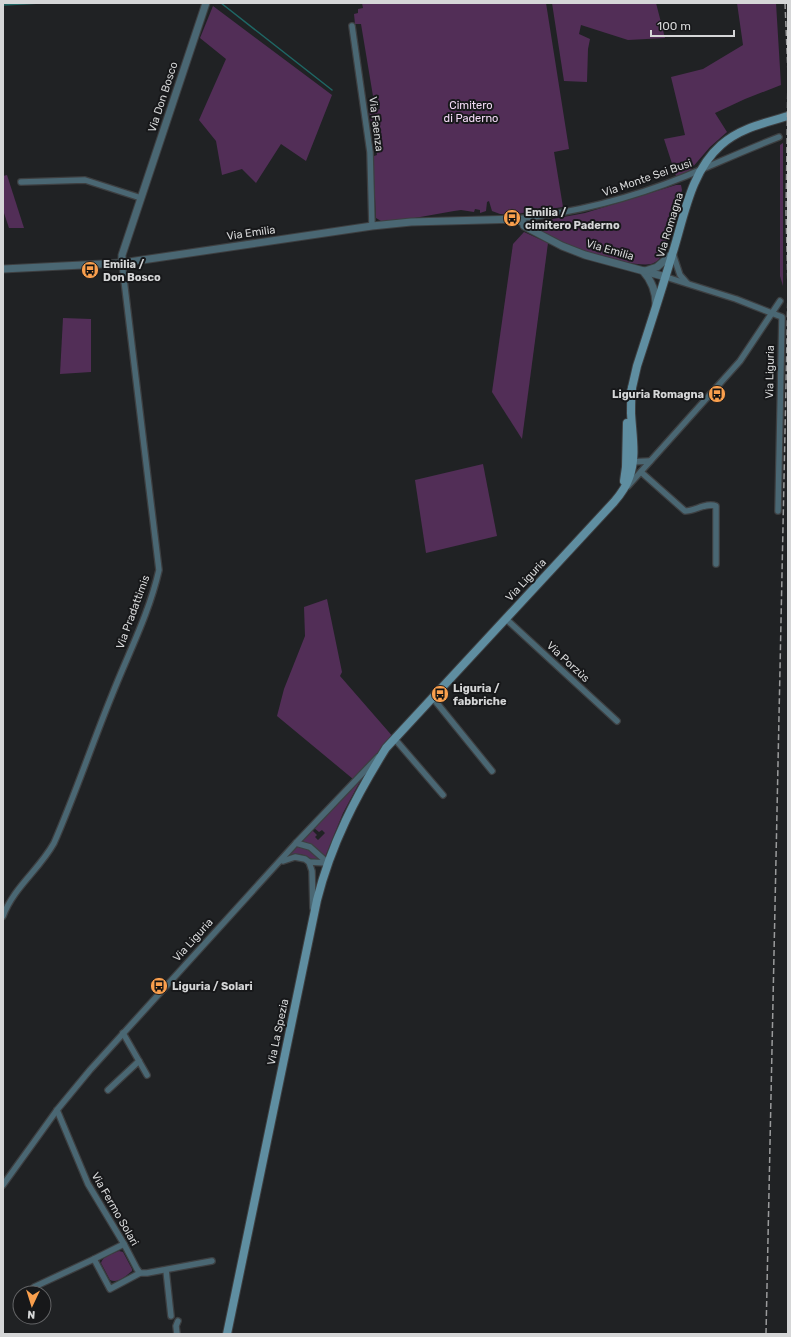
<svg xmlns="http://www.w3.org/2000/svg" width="791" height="1337" viewBox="0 0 791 1337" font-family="Rubik,sans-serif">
  <rect width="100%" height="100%" fill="#202224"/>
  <!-- green -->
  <g fill="#522e57">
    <path d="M362,3H546L569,149L554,152L563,207L509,215L500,214L492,211L489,201L487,202L486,211L480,213V210L475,209L474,212L461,210L454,211L392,222L381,221L376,218L373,159L374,156L377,155L369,111L380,109L377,95L373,96L361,24H355L354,14L358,13V9L363,8Z"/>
    <path d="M552,3H656L665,38L628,40L581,25L579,34L590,39L588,49L587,82L564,81Z"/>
    <path d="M737,3H776L781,85L745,99L715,113L727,132L710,147L685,176L677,179L664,139L685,135L671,77L703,69L743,45Z"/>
    <path d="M213,6L332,95L306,161L281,144L256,183L242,169L222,175L216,141L199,120L226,59L200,38Z"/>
    <path d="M783,143V286L780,276V145Z"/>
    <path d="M7,175L24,228H9L3,210V176Z"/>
    <path d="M676,185H681L682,190L664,252C661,257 658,262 651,264C630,268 551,244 538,227L539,223L542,221L585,213Z"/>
    <path d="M524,232L548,243L522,439L492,392L513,244Z"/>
    <path d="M63,318L91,319V372L60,374Z"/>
    <path d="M483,464L497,536L426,553L415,480Z"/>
    <path d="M327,599L342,672L340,676L394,738L353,779L277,716L284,689L305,636L304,607Z"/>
    <path d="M365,772L343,813L325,857L314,846L301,841L312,830L317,835L315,837L318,840L325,833L322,830L319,832L314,828Z"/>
    <path d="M297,846L311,850L320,859H311L301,854H290Z"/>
    <path d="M119,1251L123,1252L132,1269V1271C126,1276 117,1284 110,1280L101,1263C103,1256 112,1254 119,1251Z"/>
  </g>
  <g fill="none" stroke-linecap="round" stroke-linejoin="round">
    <!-- stream -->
    <g stroke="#1f6765" stroke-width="1.5">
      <path d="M221,3L332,90"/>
      <path d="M3,5L41,3"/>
    </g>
    <defs>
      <g id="minor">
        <path d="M352,26L370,152L372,226"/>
        <path d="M21,182L85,180L141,198"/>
        <path d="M516,219C574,213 632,198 686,176C717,163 748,149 779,137"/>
        <path d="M673,254L680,275L687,283"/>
        <path d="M666,277L736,299L782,317L778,511"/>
        <path d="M631,462L650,461"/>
        <path d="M641,472L685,511C695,511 707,502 716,506V564"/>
        <path d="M628,486L740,361L780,301"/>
        <path d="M506,619L617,721"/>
        <path d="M432,697L492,771"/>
        <path d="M394,738L443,795"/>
        <path d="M296,843L310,847L328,863"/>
        <path d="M283,861L295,857L305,859L309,862L328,863"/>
        <path d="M309,862L312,871L313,908"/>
        <path d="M3,916C14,887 39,870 54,843C75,795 92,744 112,695C128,654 149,614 159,570L122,263"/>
        <path d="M123,1033L147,1075"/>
        <path d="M108,1090L139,1061"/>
        <path d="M57,1110L88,1184L124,1244L137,1269L140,1273H147L212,1261"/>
        <path d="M3,1185L57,1110L90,1070L296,843L378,757"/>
        <path d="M94,1259L110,1289L140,1273"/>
        <path d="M166,1270L171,1316"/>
        <path d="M34,1287L94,1259L124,1244"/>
        <path d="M177,1334L176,1326L178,1321"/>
      </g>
      <g id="tertiary">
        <path d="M524,226L562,246L585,255L666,277"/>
        <path d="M122,263V255L206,3"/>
        <path d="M3,269L122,263L372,226L411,222L516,219L522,222L528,227"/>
        <path d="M643,271C652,281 656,292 656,305"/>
        <path d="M645,271L657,267L671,255"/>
      </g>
      <g id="secondary">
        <path d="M631,392L637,366C649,329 661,292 672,255C684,218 690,172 721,145C740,128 765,123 788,116"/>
        <path d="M624,481L626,467L627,423"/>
        <path d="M227,1334L317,900C331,844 356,796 386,748L614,502C620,495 626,487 629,478C637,458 632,434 631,413C631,404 631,396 632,388"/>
      </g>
    </defs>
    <!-- minor casing -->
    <use href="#minor" stroke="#3d3f41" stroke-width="8"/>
    <!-- tertiary casing -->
    <use href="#tertiary" stroke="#3d3f41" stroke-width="9"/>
    <!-- secondary casing -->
    <use href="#secondary" stroke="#3d3f41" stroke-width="10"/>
    <!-- minor -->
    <use href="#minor" stroke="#4a6773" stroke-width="5.5"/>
    <!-- tertiary -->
    <use href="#tertiary" stroke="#4a6773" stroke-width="7"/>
    <!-- secondary -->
    <use href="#secondary" stroke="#5f8ea1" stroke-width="8"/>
    <!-- rail -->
    <g stroke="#9a9b9c" stroke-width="1.5" stroke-dasharray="6 3" stroke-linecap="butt">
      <path d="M785,3L788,74L786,212L788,290"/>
      <path d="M766,1334L788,289"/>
    </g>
  </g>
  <!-- icons -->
  <defs>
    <symbol id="bus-disc" viewBox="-11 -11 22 22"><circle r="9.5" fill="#f99f4d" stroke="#17181a"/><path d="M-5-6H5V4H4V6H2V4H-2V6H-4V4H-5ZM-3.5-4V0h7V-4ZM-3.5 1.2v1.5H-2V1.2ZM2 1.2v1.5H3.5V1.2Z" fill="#111"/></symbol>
  </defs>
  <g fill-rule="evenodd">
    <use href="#bus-disc" x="502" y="208" width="20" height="20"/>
    <use href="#bus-disc" x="80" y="260" width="20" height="20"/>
    <use href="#bus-disc" x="707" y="384" width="20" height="20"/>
    <use href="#bus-disc" x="430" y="684" width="20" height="20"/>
    <use href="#bus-disc" x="149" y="976" width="20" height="20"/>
  </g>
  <g text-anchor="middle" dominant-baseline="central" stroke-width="4" stroke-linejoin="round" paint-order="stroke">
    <!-- street labels -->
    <g font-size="11" fill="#d5d6d7" stroke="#17181a">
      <text transform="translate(163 97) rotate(-72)">Via Don Bosco</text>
      <text transform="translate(376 124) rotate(83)">Via Faenza</text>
      <text transform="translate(647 178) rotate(-19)">Via Monte Sei Busi</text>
      <text transform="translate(670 225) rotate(-73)">Via Romagna</text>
      <text transform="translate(251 233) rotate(-8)">Via Emilia</text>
      <text transform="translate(610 250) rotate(16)">Via Emilia</text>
      <text transform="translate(770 372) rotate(-89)">Via Liguria</text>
      <text transform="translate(526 580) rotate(-47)">Via Liguria</text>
      <text transform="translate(133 612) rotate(-70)">Via Pradattimis</text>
      <text transform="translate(568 662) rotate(43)">Via Porzùs</text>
      <text transform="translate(193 940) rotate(-48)">Via Liguria</text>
      <text transform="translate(278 1032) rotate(-78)">Via La Spezia</text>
      <text transform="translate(115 1209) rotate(60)">Via Fermo Solari</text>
    </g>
    <!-- park labels -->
    <g font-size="11" fill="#f3daf6" stroke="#17181a">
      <text x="471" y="105">Cimitero<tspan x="471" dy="13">di Paderno</tspan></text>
    </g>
    <!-- poi labels -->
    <g font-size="11" font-weight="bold" fill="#d5d6d7" stroke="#17181a" text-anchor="start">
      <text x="525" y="212">Emilia /<tspan x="525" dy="13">cimitero Paderno</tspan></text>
      <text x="103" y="264">Emilia /<tspan x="103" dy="13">Don Bosco</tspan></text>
      <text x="704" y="394" text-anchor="end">Liguria Romagna</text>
      <text x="453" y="688">Liguria /<tspan x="453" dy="13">fabbriche</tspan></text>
      <text x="172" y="986">Liguria / Solari</text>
    </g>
  </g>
  <!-- border -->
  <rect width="791" height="1337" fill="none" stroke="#d5d6d7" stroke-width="8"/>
  <!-- north arrow -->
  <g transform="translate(32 1305) rotate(184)"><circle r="19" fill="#17181a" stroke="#636466"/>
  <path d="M0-3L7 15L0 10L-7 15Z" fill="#f99f4d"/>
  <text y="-6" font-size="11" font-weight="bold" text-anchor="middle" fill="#d5d6d7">N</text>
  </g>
  <!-- scale -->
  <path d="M651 30v6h83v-6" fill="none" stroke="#d5d6d7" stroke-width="2"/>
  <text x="657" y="30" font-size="12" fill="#d5d6d7" stroke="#17181a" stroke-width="3" paint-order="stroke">100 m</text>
</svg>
